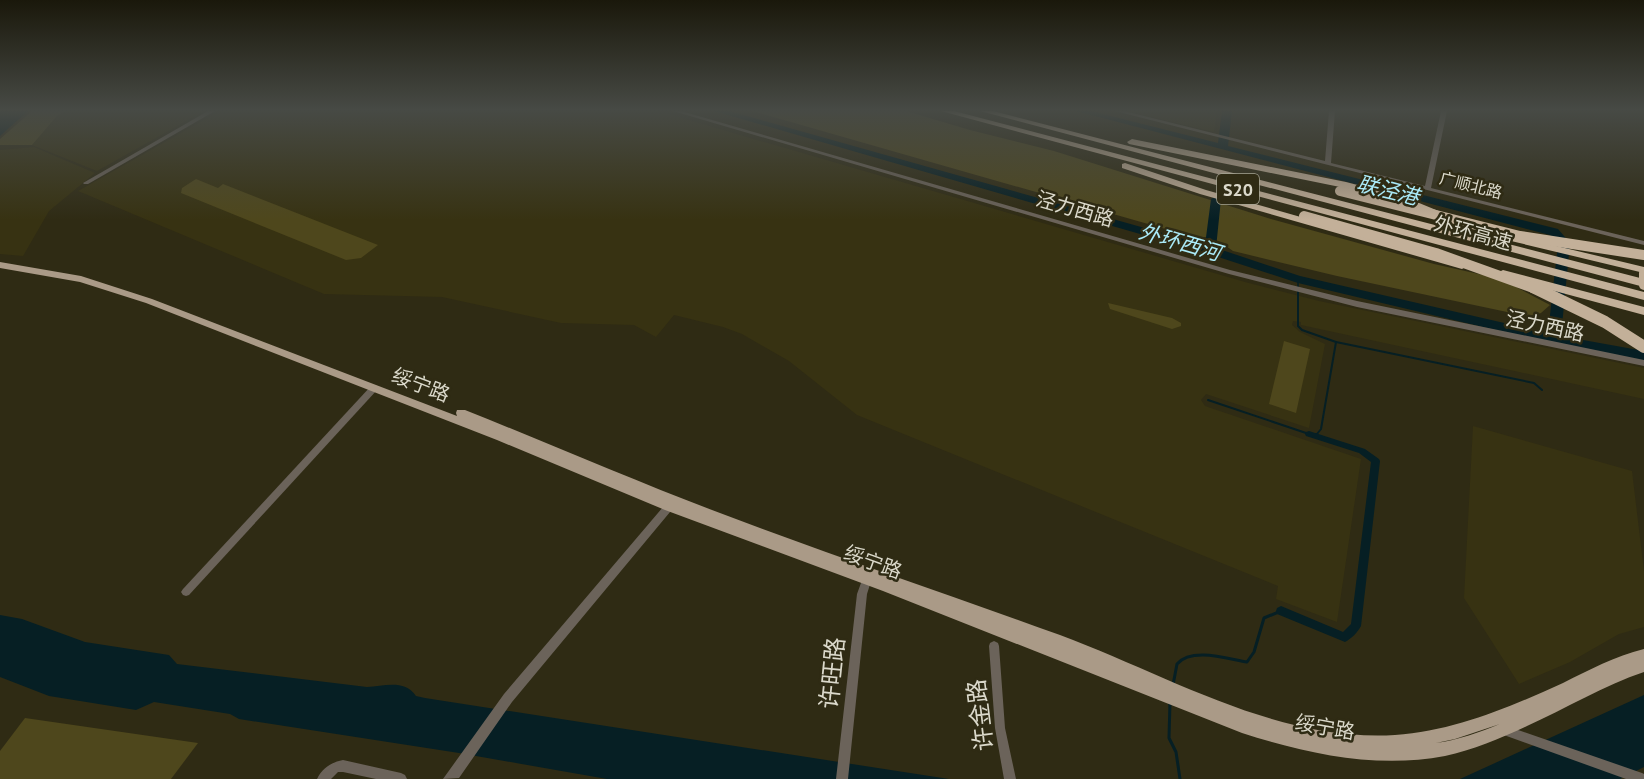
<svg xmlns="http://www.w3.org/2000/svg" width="1644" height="779" viewBox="0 0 1644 779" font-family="'PT Sans','Noto Sans SC',sans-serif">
  <rect width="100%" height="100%" fill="#2f2b14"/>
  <!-- built -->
  <g fill="#373212">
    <path d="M65,111H204L97,171L32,145L57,116Z"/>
    <path d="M220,111H658L1245,282L1319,301L1644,368V399L1301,325V322L1293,321L1292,325L1300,332L1325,344L1309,428L1206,394L1201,400L1205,406L1361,459L1337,622L1276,599L1278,586L857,415L789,361L742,334L723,327L674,315L656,337L634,325L561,323L442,297L324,294L78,191Z"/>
    <path d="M1127,111H1217L1214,132Z"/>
    <path d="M34,147L95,173L49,211L23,256L0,254V150Z"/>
    <path d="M1473,426L1632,471L1644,571V627L1619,634L1570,662L1519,684L1464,598Z"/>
  </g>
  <!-- green -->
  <g fill="#4e471c">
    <path d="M32,111H65L57,116L32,145H0V139Z"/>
    <path d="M752,111H906L970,130L1054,151L1271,219L1434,264L1501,279L1550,305L1541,313L1531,317L1337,276L1233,251C1222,243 1211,234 1197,238Z"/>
    <path d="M196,179L218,188L223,184L378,245L361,258L346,260L181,193L182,188Z"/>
    <path d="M1108,303L1172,318L1181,323V326L1172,329L1110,309Z"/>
    <path d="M1284,341L1310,349L1296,413L1269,404Z"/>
    <path d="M25,718L198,743L171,779H0V751Z"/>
  </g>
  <!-- water -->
  <g fill="#061f24">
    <path d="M0,111H28L0,136Z"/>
    <path d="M0,615L22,619L85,642L169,655L177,664L367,687C384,686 405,679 416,696L425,698L949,779H607L459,753L239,719L230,714L154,702L136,710L49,696L0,677Z"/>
    <path d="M1644,695V767L1620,779H1460Z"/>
  </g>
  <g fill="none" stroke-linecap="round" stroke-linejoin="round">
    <!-- stream-far2 -->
    <path stroke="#061f24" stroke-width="1.5" d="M1298,279V289"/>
    <!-- stream-far1 -->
    <g stroke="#061f24" stroke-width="2">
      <path d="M1298,287V326L1302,330L1336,342L1534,383L1542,390"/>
      <path d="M1208,400L1309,434H1317L1321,429L1336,342"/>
    </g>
    <!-- stream -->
    <g stroke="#061f24" stroke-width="3">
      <path d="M1173,685L1177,664C1192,647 1228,659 1247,662L1254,652L1264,618L1281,611"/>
      <path d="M1170,702L1169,738L1176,752L1180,779"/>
    </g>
    <!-- canal -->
    <path fill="#061f24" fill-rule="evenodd" d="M1309,431L1365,449L1379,459L1380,461L1361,626C1358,632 1351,639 1345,642L1277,614L1276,611L1277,608L1281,606L1343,632L1351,624L1371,462L1359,453L1306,436L1305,434L1306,432Z"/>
    <!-- river -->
    <path fill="#061f24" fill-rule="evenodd" d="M714,111H729L1205,245L1211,199L1216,196L1220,197L1221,199L1216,248L1300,276L1548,333L1558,244L1550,235L1076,111H1091L1218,143L1222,111H1232L1228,146L1558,229L1570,243L1561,336L1644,351V361L1554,344L1298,283L1206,253Z"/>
    <!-- minor -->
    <g fill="#6b635a" fill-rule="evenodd">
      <path d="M208,111H215L88,184H84L83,183Z"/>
      <path d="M673,111H681L1230,270L1357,301L1644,360V366L1357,307L1229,274Z"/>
      <path d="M1115,111H1124L1325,161L1329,111H1335L1331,163L1425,186L1441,111H1447L1431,188L1644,241V245Z"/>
      <path d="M374,385L377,386L378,388L377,390L189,595L186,596L183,595L181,592L183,589L371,386Z"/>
      <path d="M672,499L675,500L677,503L675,506L512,702L459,778L443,779L504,694L669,500Z"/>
      <path d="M868,571L871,572L873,575L867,594L848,779H836L857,594L865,572Z"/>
      <path d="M994,641L998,643L999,646L1005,728L1016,779H1004L995,728L989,646L990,643Z"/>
      <path d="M1501,724L1642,773L1644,774V779H1626L1501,734L1497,733L1496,729L1497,725Z"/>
      <path d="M343,760L401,773L405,775L407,779H376L343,772H338L331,779H317C322,768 332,762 343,760Z"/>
    </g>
    <!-- major -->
    <path fill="#aa9a87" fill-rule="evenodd" d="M0,262L81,276L152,299L457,416L456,413L457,410H465C553,445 639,483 728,516C838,558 950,595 1060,635C1168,675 1276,742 1395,735C1455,731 1510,707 1563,683C1589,670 1615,656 1644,649V672C1605,685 1565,709 1527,726C1501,738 1473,750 1445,756C1376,769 1308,754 1242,733L883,591L665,510L497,440L146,303L80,282L0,268ZM1500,724C1480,732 1458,740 1436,743L1455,739Z"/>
    <!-- highway -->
    <g fill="#c3b099" fill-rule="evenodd">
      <path d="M941,111H954L1644,292V300Z"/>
      <path d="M980,111H993L1644,279V287Z"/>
      <path d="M1132,139L1346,182L1407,198L1441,212L1436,215L1401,202L1345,188L1129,144L1127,142Z"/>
      <path d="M1125,163L1206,190L1466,264L1467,266L1462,269L1200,194L1122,168V164Z"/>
      <path d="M1515,236L1644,267V273L1511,241V237Z"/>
      <path d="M1503,270L1644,307V315L1499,276L1498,274L1499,272Z"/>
    </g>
    <!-- highway-bridge-far1 -->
    <g stroke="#c3b099" stroke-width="10">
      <path d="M1340,191L1520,236L1644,255"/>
      <path d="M1304,216L1436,253L1536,289"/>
      <path d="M1644,273V285"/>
    </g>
    <!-- highway-bridge -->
    <path stroke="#c3b099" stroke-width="12" d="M1533,287L1605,322L1644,347"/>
  </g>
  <!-- sky -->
  <linearGradient id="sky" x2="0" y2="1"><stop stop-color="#1a180b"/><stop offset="0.5" stop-color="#474a45"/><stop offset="1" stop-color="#474a45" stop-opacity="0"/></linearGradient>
  <rect width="1644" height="220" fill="url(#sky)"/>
  <g text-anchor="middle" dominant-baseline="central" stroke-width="5" stroke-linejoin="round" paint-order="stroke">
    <!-- far-street labels -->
    <g font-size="16" fill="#dbd9cb" stroke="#2f2b14">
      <text transform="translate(1471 185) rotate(14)">广顺北路</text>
    </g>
    <!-- shield labels -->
    <rect fill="#2f2b14" stroke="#a7a594" stroke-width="1.5" x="1217" y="174" width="42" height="30" rx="4.5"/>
    <g font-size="18" font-weight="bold" fill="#dbd9cb">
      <text x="1238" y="189">S20</text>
    </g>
    <!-- street labels -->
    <g font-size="20" fill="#dbd9cb" stroke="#2f2b14">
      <text transform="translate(1075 209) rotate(16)">泾力西路</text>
      <text transform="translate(1473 233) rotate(15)">外环高速</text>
      <text transform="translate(1545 326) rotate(12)">泾力西路</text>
      <text transform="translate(421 385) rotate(21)">绥宁路</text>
      <text transform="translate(873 562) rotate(20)">绥宁路</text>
      <text transform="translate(1325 727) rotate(10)">绥宁路</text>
    </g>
    <!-- water labels -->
    <g font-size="21" font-style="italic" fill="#aaeaf8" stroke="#2f2b14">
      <text transform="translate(1388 190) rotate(14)">联泾港</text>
      <text transform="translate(1180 242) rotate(16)">外环西河</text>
    </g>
    <!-- near-street labels -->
    <g font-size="24" fill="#dbd9cb" stroke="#2f2b14">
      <text transform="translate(832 673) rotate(-84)">许旺路</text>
      <text transform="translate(980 715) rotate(-97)">许金路</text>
    </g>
  </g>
</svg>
